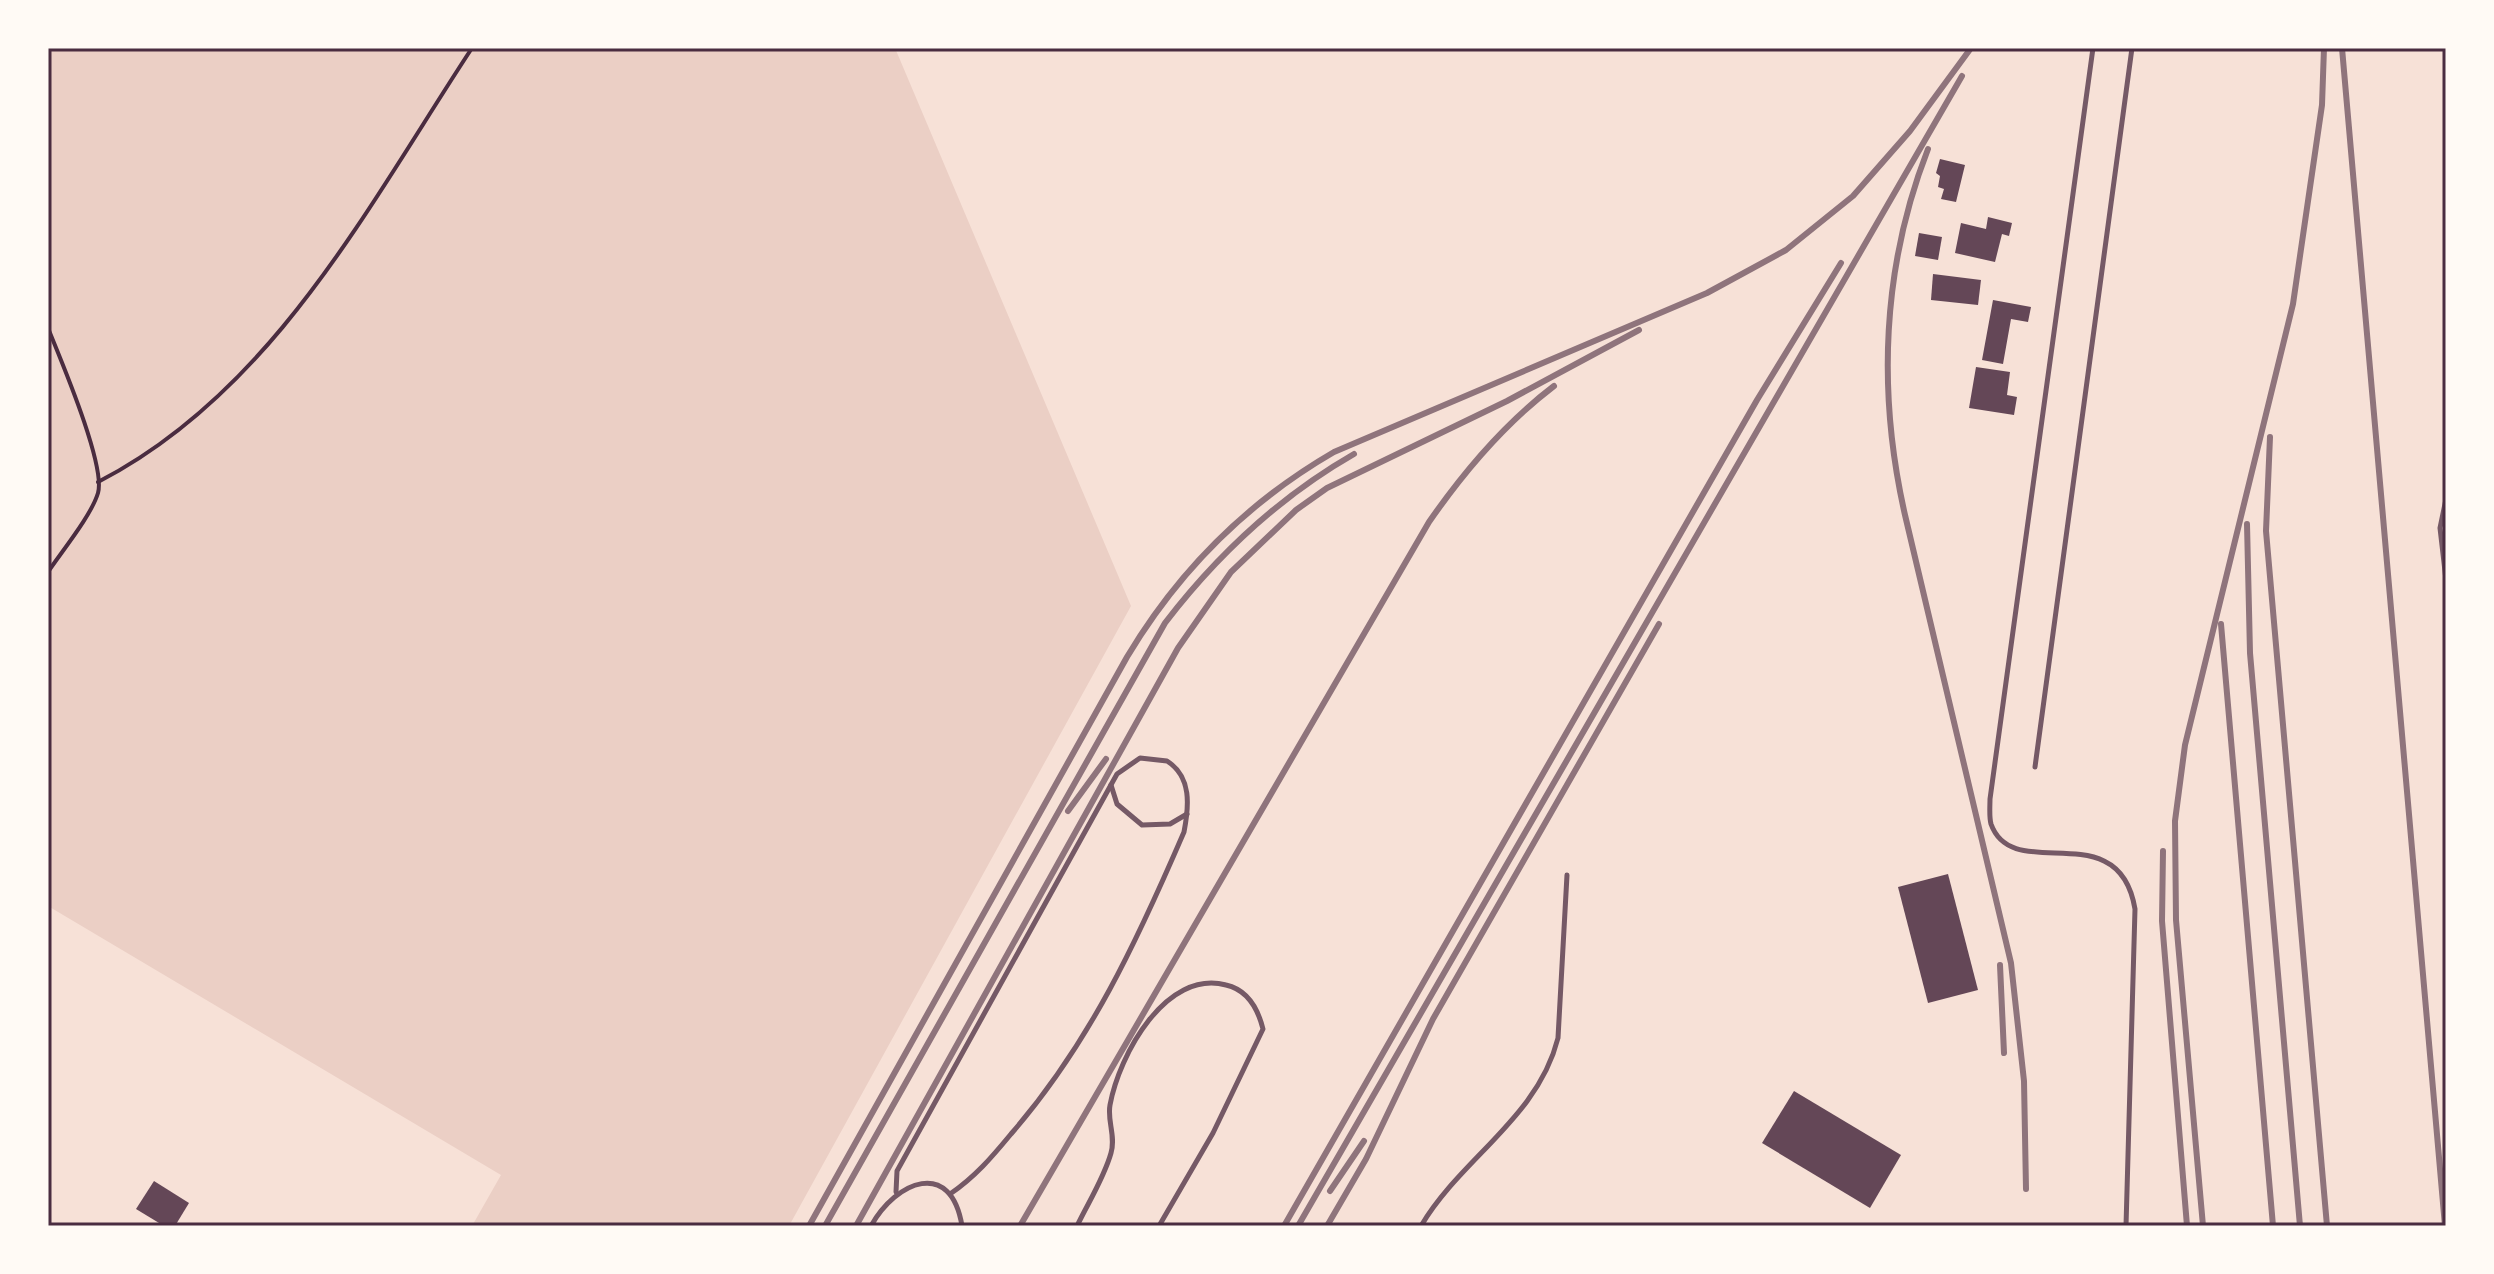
<svg xmlns="http://www.w3.org/2000/svg" width="2494" height="1274" viewBox="0 0 2494 1274" font-family="'DM Sans',sans-serif">
  <rect width="100%" height="100%" fill="#f7e1d7"/>
  <!-- green -->
  <path fill="#ebcfc5" d="M48,48H895L1131,606L789,1226H472L501,1175L48,906Z"/>
  <!-- building -->
  <g fill="#644757">
    <path d="M1940,159L1965,165L1956,202L1941,199L1944,189L1938,187L1940,176L1936,173Z"/>
    <path d="M1988,217L2012,223L2009,236L2002,234L1995,262L1955,253L1961,223L1986,229Z"/>
    <path d="M1919,233L1942,237L1938,260L1915,256Z"/>
    <path d="M1933,274L1981,280L1978,305L1931,300Z"/>
    <path d="M1993,300L2031,307L2028,322L2011,319L2003,364L1982,360Z"/>
    <path d="M1976,367L2010,372L2007,395L2017,397L2014,415L1969,408Z"/>
    <path d="M1948,874L1978,990L1928,1003L1898,887Z"/>
    <path d="M1794,1091L1901,1155L1870,1208L1762,1143Z"/>
    <path d="M154,1181L189,1203L175,1226H164L136,1209Z"/>
  </g>
  <g fill="none" stroke-linecap="round" stroke-linejoin="round">
    <!-- path -->
    <g stroke="#4a2c40" stroke-width="4">
      <path d="M48,328C60,358 106,465 98,493C91,516 62,551 48,572"/>
      <path d="M98,482C273,392 368,206 472,48"/>
    </g>
    <!-- service -->
    <g stroke="#755966" stroke-width="5">
      <path d="M2093,48L1990,799C1990,806 1989,817 1991,824C2013,886 2119,812 2135,909L2126,1226"/>
      <path d="M2446,499L2440,528L2446,580"/>
      <path d="M2035,767L2132,48"/>
      <path d="M1111,785L1117,804L1142,825L1170,824L1187,814"/>
      <path d="M896,1192L897,1171L1117,774L1140,758L1167,761C1192,777 1189,806 1184,832C1137,941 1090,1043 1011,1134C992,1157 975,1177 950,1194"/>
      <path d="M871,1226C896,1181 951,1158 962,1226"/>
      <path d="M1077,1226C1088,1203 1104,1178 1111,1153C1116,1136 1107,1121 1110,1105C1119,1055 1166,969 1226,985C1248,990 1258,1009 1263,1029L1213,1133L1159,1226"/>
      <path d="M1421,1226C1461,1158 1538,1118 1558,1038L1567,875"/>
    </g>
    <!-- rail -->
    <g stroke="#8f747c" stroke-width="6">
      <path d="M2342,48L2445,1226"/>
      <path d="M1928,149C1882,267 1877,392 1905,515L2011,963L2024,1081L2026,1189"/>
      <path d="M2270,437L2266,531L2327,1226"/>
      <path d="M2247,524L2250,653L2300,1226"/>
      <path d="M2221,624L2273,1226"/>
      <path d="M1068,811L1106,759"/>
      <path d="M2163,851L2162,921L2187,1226"/>
      <path d="M2000,965L2004,1053"/>
      <path d="M1330,1191L1364,1141"/>
      <path d="M809,1226L1127,657C1179,570 1246,503 1334,452L1707,293L1786,250L1853,196L1910,131L1971,48"/>
      <path d="M825,1226L1165,623C1218,554 1279,497 1354,454"/>
      <path d="M856,1226L1178,648L1231,572L1296,510L1327,488L1507,401L1639,330"/>
      <path d="M1020,1226L1429,522C1465,470 1504,424 1554,386"/>
      <path d="M1284,1226L1757,400L1841,263"/>
      <path d="M1298,1226L1962,76"/>
      <path d="M1327,1226L1366,1159L1433,1019L1659,624"/>
      <path d="M2203,1226L2176,920L2175,821L2185,745L2293,304L2322,105L2324,48"/>
    </g>
  </g>
  <!-- border -->
  <rect width="2494" height="1274" fill="none" stroke="#fffaf5" stroke-width="100"/>
  <rect x="50" y="50" width="2394" height="1174" fill="none" stroke="#4a2c40" stroke-width="3"/>
</svg>
